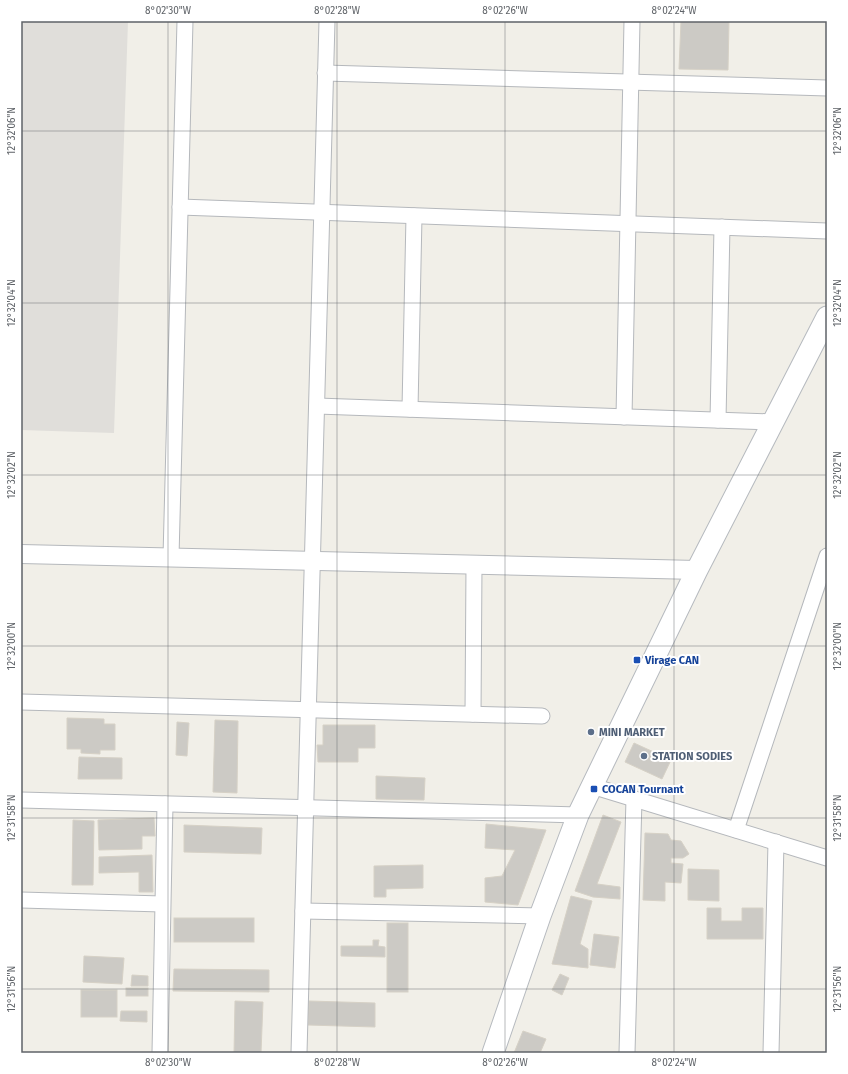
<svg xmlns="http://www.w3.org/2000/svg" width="848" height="1074" viewBox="0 0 848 1074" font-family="'Fira Sans',sans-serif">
  <rect width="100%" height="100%" fill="#f1efe8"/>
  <!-- industrial -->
  <path fill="#e0deda" d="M21,21H128L114,433L21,430Z"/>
  <!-- building -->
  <g fill="#cccac5" stroke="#d6d1c6">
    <path d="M681,21H729L728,70L679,69Z"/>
    <path d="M67,718L104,719V724H115V750H100V754L81,753V749H67Z"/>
    <path d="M215,720L238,721L237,793L213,792Z"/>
    <path d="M177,722L189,723L187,756L176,755Z"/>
    <path d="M323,725H375V748H358V762H318L317,745H323Z"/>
    <path d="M634,743L671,760L662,779L625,762Z"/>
    <path d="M79,757L122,758V779H78Z"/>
    <path d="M376,776L425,778L424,800L376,799Z"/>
    <path d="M603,815L621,822L597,884L620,887V899L593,897L575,891Z"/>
    <path d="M154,818L155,836H142V849L99,850L98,820Z"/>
    <path d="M73,820L94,821L93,885H72Z"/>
    <path d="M486,824L546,830L518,905L485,902V878L502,876L515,850L485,848Z"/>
    <path d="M184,825L262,828L261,854L184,852Z"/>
    <path d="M645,833L668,834L671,840L681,841L689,854L683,858H671V863L683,864L681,883L665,882V901L643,900Z"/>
    <path d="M152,855L153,892H139V872L99,873V857Z"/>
    <path d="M423,865V888L386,889V897H374V866Z"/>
    <path d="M688,869L719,870V901L688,900Z"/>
    <path d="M571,896L592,901L580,944L588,949V968L552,964Z"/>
    <path d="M707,908H721V921H742V908H763V939H707Z"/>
    <rect x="174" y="918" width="80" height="24"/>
    <rect x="387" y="923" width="21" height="69"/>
    <path d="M594,934L619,937L615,968L590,965Z"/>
    <path d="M373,940H379L378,946L385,947V957L341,956V946H373Z"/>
    <path d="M84,956L124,958L122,984L83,982Z"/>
    <path d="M174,969L269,970V992L173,991Z"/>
    <path d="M560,974L569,978L562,995L552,990Z"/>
    <path d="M132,975L148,976V986H131Z"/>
    <rect x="126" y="988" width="22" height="8"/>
    <rect x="81" y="990" width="36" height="27"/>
    <path d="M235,1001L263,1002L261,1053H234Z"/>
    <path d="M309,1001L375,1003V1027L308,1025Z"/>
    <path d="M121,1011H147V1022L120,1021Z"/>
    <path d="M523,1031L546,1039L540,1053H514Z"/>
  </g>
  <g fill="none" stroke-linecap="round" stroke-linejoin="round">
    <defs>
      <g id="minor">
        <path d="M325,73L827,88"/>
        <path d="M180,207L827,231"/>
        <path d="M317,406L774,422"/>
        <path d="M410,409L414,216"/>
        <path d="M624,417L632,21"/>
        <path d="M718,420L722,227"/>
        <path d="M171,557L185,21"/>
        <path d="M21,702L542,716"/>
        <path d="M473,714L474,565"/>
        <path d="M592,786L827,858"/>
        <path d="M21,800L578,815"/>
        <path d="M736,830L827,556"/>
        <path d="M21,900L162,904"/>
        <path d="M303,911L540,916"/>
        <path d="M160,1053L165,804"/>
        <path d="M299,1053L327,21"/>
        <path d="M627,1053L634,799"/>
        <path d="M771,1053L776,842"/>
      </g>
      <path id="tertiary" d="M21,554L697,570"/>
      <path id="secondary" d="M493,1053L540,916L578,815L697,570L827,317"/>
    </defs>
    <!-- minor casing -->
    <use href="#minor" stroke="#b5b8bc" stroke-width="17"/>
    <!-- tertiary casing -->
    <use href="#tertiary" stroke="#b5b8bc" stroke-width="20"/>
    <!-- secondary casing -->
    <use href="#secondary" stroke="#b6babf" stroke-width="23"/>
    <!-- minor -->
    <use href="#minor" stroke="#fff" stroke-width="15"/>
    <!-- tertiary -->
    <use href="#tertiary" stroke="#fff" stroke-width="18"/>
    <!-- secondary -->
    <use href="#secondary" stroke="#fff" stroke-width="21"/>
  </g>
  <!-- ticks -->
  <path fill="none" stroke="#5f6368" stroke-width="1" stroke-opacity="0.45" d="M168,21V1053M337,21V1053M505,21V1053M674,21V1053M21,131H827M21,303H827M21,475H827M21,646H827M21,818H827M21,989H827"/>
  <!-- markers -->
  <g fill="#1a4fb4" stroke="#fff" stroke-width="1.5">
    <rect x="633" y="656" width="8" height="8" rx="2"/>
    <rect x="590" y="785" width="8" height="8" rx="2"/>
  </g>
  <g fill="#5c6f8a" stroke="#fff" stroke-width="1.5">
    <circle cx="591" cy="732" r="4"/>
    <circle cx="644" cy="756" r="4"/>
  </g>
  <g text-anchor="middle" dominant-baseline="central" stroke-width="4" stroke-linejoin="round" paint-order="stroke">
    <!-- transit labels -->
    <g font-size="11" font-weight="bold" fill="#164399" stroke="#fff" text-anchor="start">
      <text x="645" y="660">Virage CAN</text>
      <text x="602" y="789">COCAN Tournant</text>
    </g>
    <!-- service labels -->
    <g font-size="11" font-weight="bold" fill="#4e5e75" stroke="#fff" text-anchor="start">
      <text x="599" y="732">MINI MARKET</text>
      <text x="652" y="756">STATION SODIES</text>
    </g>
  </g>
  <!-- border -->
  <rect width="848" height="1074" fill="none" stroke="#ffffff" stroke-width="44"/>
  <rect x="22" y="22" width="804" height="1030" fill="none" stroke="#5f6368" stroke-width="1.5"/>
  <g font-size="10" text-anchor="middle" fill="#5f6368">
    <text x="168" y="14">8°02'30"W</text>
    <text x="337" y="14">8°02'28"W</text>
    <text x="505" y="14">8°02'26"W</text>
    <text x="674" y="14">8°02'24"W</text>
    <text transform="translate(11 131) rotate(-90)" y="4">12°32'06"N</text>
    <text transform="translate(837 131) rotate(-90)" y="4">12°32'06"N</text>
    <text transform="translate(11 303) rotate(-90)" y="4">12°32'04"N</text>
    <text transform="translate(837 303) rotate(-90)" y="4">12°32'04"N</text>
    <text transform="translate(11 475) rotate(-90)" y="4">12°32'02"N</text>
    <text transform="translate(837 475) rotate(-90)" y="4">12°32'02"N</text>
    <text transform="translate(11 646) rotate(-90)" y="4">12°32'00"N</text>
    <text transform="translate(837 646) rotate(-90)" y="4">12°32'00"N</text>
    <text transform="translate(11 818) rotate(-90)" y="4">12°31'58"N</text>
    <text transform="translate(837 818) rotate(-90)" y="4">12°31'58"N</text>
    <text transform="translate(11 989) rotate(-90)" y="4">12°31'56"N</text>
    <text transform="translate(837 989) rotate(-90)" y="4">12°31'56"N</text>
    <text x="168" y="1066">8°02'30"W</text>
    <text x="337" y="1066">8°02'28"W</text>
    <text x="505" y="1066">8°02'26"W</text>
    <text x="674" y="1066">8°02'24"W</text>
  </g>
</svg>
